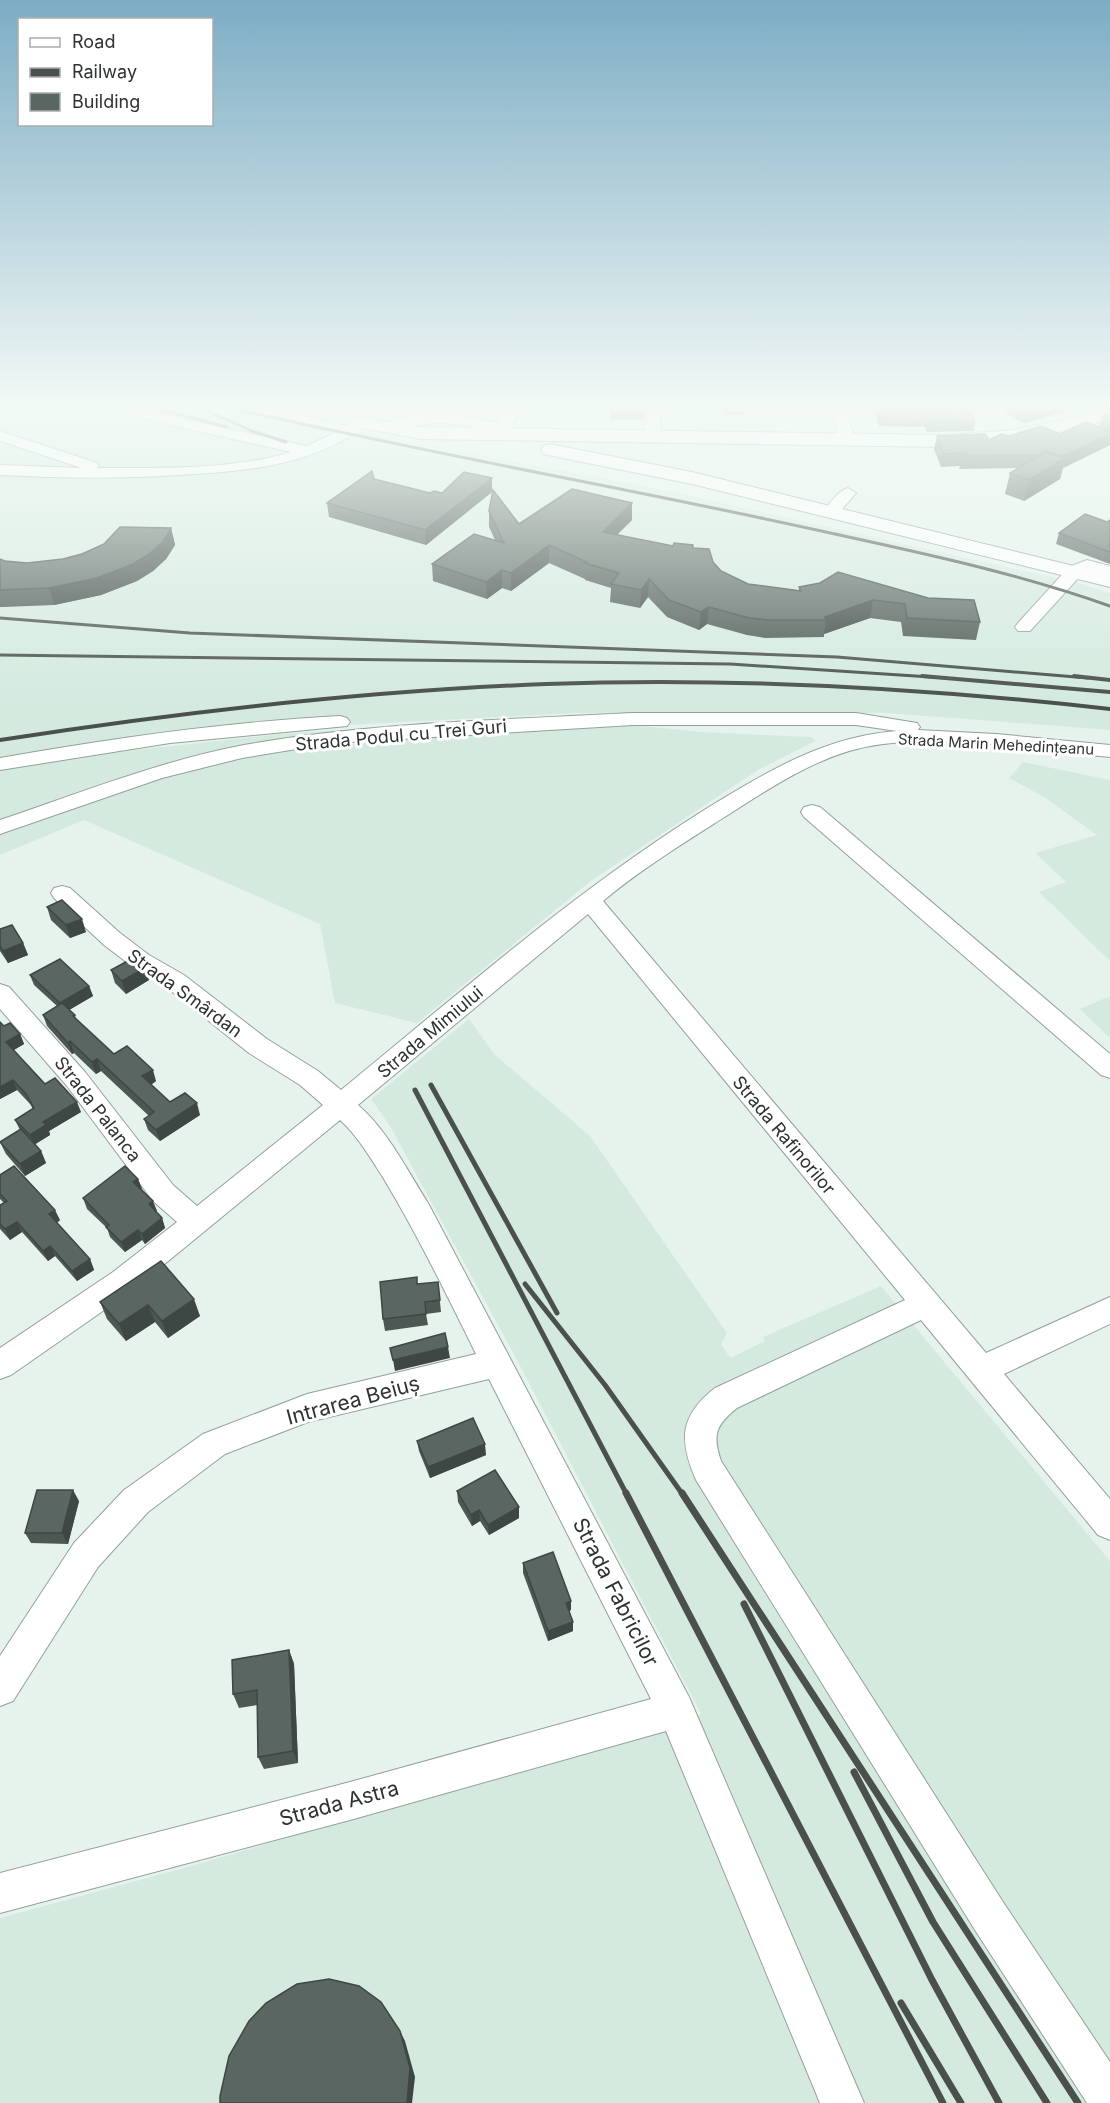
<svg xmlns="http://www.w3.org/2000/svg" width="1110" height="2103" viewBox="0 0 1110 2103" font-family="Inter,sans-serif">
  <rect width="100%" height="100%" fill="#e5f3ec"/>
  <!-- built -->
  <g fill="#d4eadf">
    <path d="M0,408H285L367,433L669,491L1083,584L1110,593V730L888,713H578L290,728L0,764Z"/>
    <path d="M564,718L700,732L811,737L815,741L758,770L592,880L417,1023L335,1003L320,924L84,820L0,855V770L127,751L291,733Z"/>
    <path d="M1023,762L1110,780V961L1039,892L1066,882L1035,853L1097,835L1044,797L1009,778Z"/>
    <path d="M1110,996V1038L1080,1009Z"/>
    <path d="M469,1019L494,1054L590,1136L727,1333L721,1345L731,1358L765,1341L763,1337L881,1286L1110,1561V2103H0V1918L202,1863L701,1714L516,1358L390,1126L371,1099Z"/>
  </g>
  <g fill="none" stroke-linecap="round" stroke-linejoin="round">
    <defs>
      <g id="minor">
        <path d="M106,408H133L307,446L336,432L245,412L238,408H269L346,426L361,419L368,423C362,431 351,436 342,441C291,468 235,472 178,475C119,479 59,478 0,475V465L82,468L0,441V431L97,463L99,466L97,468C158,468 233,470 291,452L113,412Z"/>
        <path d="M509,408H523L511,427L524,434L521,437L516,439C483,430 452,418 417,425C407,427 398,431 389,433L382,429C402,405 471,416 498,423Z"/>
        <path d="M646,408H660L661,436L658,439L653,441L645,436Z"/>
        <path d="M831,408H845L855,440L852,443L847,445L839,440Z"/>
        <path d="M848,488L856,493L838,514H826L824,511C830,503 838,491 848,488Z"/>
        <path d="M1087,560L1110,566V576L1089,571L1081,575L1030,631H1018L1015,627L1018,623L1069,567Z"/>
        <path d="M633,713H856L917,723L920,727L918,730L996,734L1110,745V757C1036,750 958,735 883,744C823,751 772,787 723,818C682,844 640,870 603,901L986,1353L1110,1297V1324L1004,1374L1110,1499V1540L1098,1535L921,1320L737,1408C716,1425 712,1434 721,1461L1003,1902L1110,2062V2103H1087L975,1930L696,1480C679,1441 679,1416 715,1388L905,1300L588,914L358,1105C388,1131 407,1170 428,1203L689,1697L864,2103H820L666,1731L350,1820L0,1913V1873L350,1782L651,1699L489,1379L308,1422L225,1454L148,1512L98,1567L13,1701L0,1706V1656L74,1543L124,1490L203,1434L307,1394L476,1354C447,1295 418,1236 384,1179C371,1159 358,1136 340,1120L133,1290L11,1375L0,1379V1348L113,1272L177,1222L153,1201L67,1086L0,1009V984L9,987L85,1072L173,1185L197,1206L323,1105L300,1085L249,1053L166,987L133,967L104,945L54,898L51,893L54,888L62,886L70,888L120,933L149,955L184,975L267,1039L318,1071L341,1090C461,992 577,889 709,807C768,771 826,736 897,731L856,725H633L333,743L242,758L162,778L0,834V820C80,793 160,761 244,745C372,722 503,720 633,713Z"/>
        <path d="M340,716L347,718L350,722L347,726L170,743L0,770V758C113,738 226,722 340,716Z"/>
        <path d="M812,805L820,807L1110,1054V1078L1101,1075L804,817L801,812L804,807Z"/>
      </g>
      <g id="major">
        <path d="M1110,410V420L1014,442L945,447L421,439L361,428L355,427L352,423L355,419L361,418L421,427L945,435L1014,430Z"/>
        <path d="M550,444L692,472L1110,575V587L692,484L543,454L541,450L543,446Z"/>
      </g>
    </defs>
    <!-- minor casing -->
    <use href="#minor" stroke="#93a19a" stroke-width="2"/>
    <!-- major casing -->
    <use href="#major" stroke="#93a19a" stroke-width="2"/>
    <!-- minor -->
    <use href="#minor" fill="#fff" fill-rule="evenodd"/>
    <!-- major -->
    <use href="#major" fill="#fff" fill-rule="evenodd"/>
    <!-- rail-far3 -->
    <g stroke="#4a514d" stroke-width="3">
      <path d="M154,408L227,427"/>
      <path d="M201,408L252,431L286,442"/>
      <path d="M232,408C429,454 628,488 826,532C922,553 1017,573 1110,606"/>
      <path d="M0,618L190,633L837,657L1088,678"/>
      <path d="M0,655L730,664L946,678"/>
    </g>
    <!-- rail-far2 -->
    <g stroke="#4a514d" stroke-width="4">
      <path d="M922,676L1110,692"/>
      <path d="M1074,676L1110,680"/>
      <path d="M0,740C181,712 362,691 546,684C734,677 923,688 1110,709"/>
    </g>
    <!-- rail-far1 -->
    <g stroke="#4a514d" stroke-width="5">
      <path d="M431,1085L557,1313"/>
      <path d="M415,1090L627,1495"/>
      <path d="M525,1284L605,1385L683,1495"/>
    </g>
    <!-- rail -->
    <g stroke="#4a514d" stroke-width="7">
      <path d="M626,1493L943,2103"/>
      <path d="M682,1493L1078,2103"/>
      <path d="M744,1604L932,1980L999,2103"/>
      <path d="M854,1772L933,1922L1047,2103"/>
      <path d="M901,2003L961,2103"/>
    </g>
  </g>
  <!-- wall -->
  <g fill="#4d5853">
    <path d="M644,408L643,420L610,419L611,411Z"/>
    <path d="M724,408H745L744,415H724Z"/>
    <path d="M875,408H953L955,412L975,422L974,431L927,432L925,427L879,426Z"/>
    <path d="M1003,408H1074V409L1024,423L1002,411Z"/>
    <path d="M1110,413V431L1099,427L1102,417Z"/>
    <path d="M1060,434L1110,445L1063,468L1060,479L1024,501L1005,494L1010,473L1018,468L959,469L960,466L941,467L934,449L937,436L989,440L1009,436Z"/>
    <path d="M492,478V492L426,545L329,517L327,503L374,479L430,493H442Z"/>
    <path d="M489,511L519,524L632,520L616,535L673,546L693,545V548L713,562L721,571L748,584L799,591V587L820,583L980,622L976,640L903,636L901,622L870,618L824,634V637L765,638L747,635L707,624L699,630L667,617L648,597L640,608L610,602L611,588L585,580V579L549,563L511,591L502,588L487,599L433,581L432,564L495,540L489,527Z"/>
    <path d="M1110,520V564L1056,544L1059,533L1107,522Z"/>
    <path d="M171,528L175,545L166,559L153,571L137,581L101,595L54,605L4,607H0V559L5,561L27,563L63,559Z"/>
    <path d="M47,907L86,932L70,938L51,920Z"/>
    <path d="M0,929L23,943L28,955L8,963L0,951Z"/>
    <path d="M111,970L149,980L126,994L115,983Z"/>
    <path d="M30,975L89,986L93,996L69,1010L75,1015L76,1020L114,1054L156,1081L151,1085L170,1102L200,1115L160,1141L148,1130L144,1119L149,1116L101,1071L96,1074L74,1053L72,1054L47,1026L43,1015L57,1006L34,985Z"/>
    <path d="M0,1022L4,1026L20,1034L24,1044L14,1050L45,1084L81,1112L49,1131L50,1135L35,1144L41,1151L46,1163L25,1176L6,1154L0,1142L20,1130L15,1120L33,1109L30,1104L17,1090L0,1099Z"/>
    <path d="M0,1175L60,1220L57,1223L90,1259L94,1270L77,1281L55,1256L48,1261L22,1232L10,1240L0,1229V1205L4,1203L0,1199Z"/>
    <path d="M138,1179L142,1189L157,1211L156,1212L162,1218L165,1228L145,1244L142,1240L125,1252L110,1237L107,1228L87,1209L83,1198Z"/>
    <path d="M161,1261L200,1316L168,1338L155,1322L126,1341L107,1319L100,1302Z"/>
    <path d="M438,1282L441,1312L426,1314L428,1325L385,1331L383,1319L418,1284Z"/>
    <path d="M417,1441L486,1455L430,1478L419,1451Z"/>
    <path d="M457,1491L519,1507V1518L489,1535L480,1521L472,1526L458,1502Z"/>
    <path d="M79,1501L68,1544L31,1543L25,1533Z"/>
    <path d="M523,1563L571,1610L569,1611L573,1622V1631L548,1641L523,1573Z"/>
    <path d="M289,1650L294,1664L298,1763L264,1769L258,1757L257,1705L239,1708L233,1694Z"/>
  </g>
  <!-- shaded-wall -->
  <g fill="#3f4744">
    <path d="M1042,408H1074V409L1024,423L1027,412Z"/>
    <path d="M1110,434V445L1063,468L1066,455Z"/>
    <path d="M1065,458L1060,479L1024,501L1029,480Z"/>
    <path d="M492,478V492L426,545L425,530Z"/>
    <path d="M632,503V520L603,549V532Z"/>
    <path d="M171,528L175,545L166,559L153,571L137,581L101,595L54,605L49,588Z"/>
    <path d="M549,545V563L511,591V573Z"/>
    <path d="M502,570V588L487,599L486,582Z"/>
    <path d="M649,579L648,597L640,608L641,590Z"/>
    <path d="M873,600L870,618L824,634L826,620L825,617Z"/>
    <path d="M709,607L707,624L699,630L701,612Z"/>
    <path d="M82,919L86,932L70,938L66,925Z"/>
    <path d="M23,943L28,955L8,963L3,951Z"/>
    <path d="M145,968L149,980L126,994L122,981Z"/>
    <path d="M89,986L93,996L64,1013L60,1003Z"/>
    <path d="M20,1034L24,1044L10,1052L6,1042Z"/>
    <path d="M70,1041L74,1053L72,1054L68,1043Z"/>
    <path d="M97,1059L101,1071L96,1074L92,1062Z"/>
    <path d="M153,1070L156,1081L146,1088L142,1076Z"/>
    <path d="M13,1080L17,1090L0,1099V1087Z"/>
    <path d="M77,1102L81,1112L49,1131L50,1135L34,1145L30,1135L43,1122Z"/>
    <path d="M197,1103L200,1115L160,1141L156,1130Z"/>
    <path d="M41,1151L46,1163L25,1176L20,1164Z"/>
    <path d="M138,1179L142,1189L133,1182Z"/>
    <path d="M153,1201L157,1211L152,1215L149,1204Z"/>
    <path d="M55,1210L60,1220L54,1225L49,1214Z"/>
    <path d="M162,1218L165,1228L145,1244L142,1234Z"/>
    <path d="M17,1222L22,1232L10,1240L5,1229Z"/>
    <path d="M138,1230L142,1240L125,1252L121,1242Z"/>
    <path d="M50,1246L55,1256L48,1261L43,1251Z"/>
    <path d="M90,1259L94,1270L77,1281L72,1271Z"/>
    <path d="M194,1299L200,1316L168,1338L162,1321Z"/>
    <path d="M148,1305L155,1322L126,1341L119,1324Z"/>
    <path d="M448,1347L450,1358L395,1371L393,1360Z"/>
    <path d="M485,1444L486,1455L430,1478L428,1467Z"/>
    <path d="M73,1490L79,1501L68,1544L62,1533Z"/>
    <path d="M519,1507V1518L489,1535L488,1525Z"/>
    <path d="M479,1510L480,1521L472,1526L471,1515Z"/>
    <path d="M571,1601V1610L566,1612V1603Z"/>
    <path d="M573,1622V1631L548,1641V1631Z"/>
    <path d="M289,1650L294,1664L298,1763L293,1751Z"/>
    <path d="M400,2031L405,2041L415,2077L412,2103H407Z"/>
  </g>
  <!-- building -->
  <g fill="#5a6661" stroke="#3f4744" stroke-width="1.5">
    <path d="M611,408H644V412L611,411Z"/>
    <path d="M878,408H953L955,412L968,408L975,422L929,423L927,418L880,417Z"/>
    <path d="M1019,408H1042L1027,412Z"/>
    <path d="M1110,413V420L1102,417Z"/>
    <path d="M1086,422L1110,431V434L1066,455H1056L1046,452L1040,455L962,456L966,453L944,454L937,436L985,434L989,440L1001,434L1009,436L1041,426L1060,434Z"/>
    <path d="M1046,452L1065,458L1029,480L1010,473Z"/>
    <path d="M372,471L374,479L430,493L434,491L442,493L464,472L492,478L425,530L327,503Z"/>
    <path d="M572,489L632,503L603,532L673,546L674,543L693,545V548L709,549L713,562L721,571L748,584L801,591L799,587L820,583L838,572L928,598L974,600L980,622L907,618L905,604L873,600L825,617L826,620H768L749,618L709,607L701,612L669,600L649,579L641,590L611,584L619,573L585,563L587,562L549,545L511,573L502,570L486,582L432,564L474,534L504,543L489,511L493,490L519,524Z"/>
    <path d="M1085,514L1107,522L1110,520V552L1059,533Z"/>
    <path d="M120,527L171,528L163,542L149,554L133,564L97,578L49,588L0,590V559L5,561L27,563L63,559L82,554L104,544Z"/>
    <path d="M62,900L82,919L66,925L47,907Z"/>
    <path d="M12,925L23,943L3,951L0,946V929Z"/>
    <path d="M60,959L89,986L60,1003L30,975Z"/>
    <path d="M131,959L145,968L122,981L111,970Z"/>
    <path d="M62,1003L75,1015L73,1016L114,1054L127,1046L153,1070L142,1076L170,1102L185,1093L197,1103L156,1130L144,1119L154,1112L97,1059L92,1062L70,1041L68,1043L43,1015Z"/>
    <path d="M0,1022L4,1026L10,1023L20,1034L6,1042L45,1084L55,1078L77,1102L43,1122L46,1125L30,1135L15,1120L34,1108L26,1094L13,1080L0,1087Z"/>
    <path d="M21,1129L41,1151L20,1164L0,1142Z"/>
    <path d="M14,1166L55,1210L49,1214L90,1259L72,1271L50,1246L43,1251L17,1222L5,1229L0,1224V1205L7,1201L0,1194V1175Z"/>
    <path d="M125,1166L138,1179L133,1182L153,1201L149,1204L162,1218L142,1234L138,1230L121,1242L106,1227L109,1225L83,1198Z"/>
    <path d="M161,1261L194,1299L162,1321L148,1305L119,1324L100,1302Z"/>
    <path d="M417,1277V1284L438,1282L440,1300L425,1302L426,1314L383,1319L380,1282Z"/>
    <path d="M445,1333L448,1347L393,1360L390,1348Z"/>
    <path d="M473,1418L485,1444L428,1467L417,1441Z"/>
    <path d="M495,1470L519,1507L488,1525L479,1510L471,1515L457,1491Z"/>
    <path d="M37,1490H73L62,1533H25Z"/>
    <path d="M553,1552L571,1601L566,1603L573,1622L548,1631L523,1563Z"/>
    <path d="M289,1650L293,1751L258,1757L257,1690L233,1694L232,1660Z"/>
    <path d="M329,1979L359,1986L381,2002L400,2031L410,2068L407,2103H220V2096L229,2056L249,2021L266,2003L297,1984Z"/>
  </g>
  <!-- sky -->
  <linearGradient id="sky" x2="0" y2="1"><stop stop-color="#7cacc4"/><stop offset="0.58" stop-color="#f3faf6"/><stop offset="1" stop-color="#f3faf6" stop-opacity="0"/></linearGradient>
  <rect width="1110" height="702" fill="url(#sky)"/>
  <g text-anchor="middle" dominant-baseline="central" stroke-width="6" stroke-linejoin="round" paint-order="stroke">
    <!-- far-street labels -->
    <g font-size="15" fill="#2d3330" stroke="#fff">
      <text transform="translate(996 744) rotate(3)">Strada Marin Mehedințeanu</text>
    </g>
    <!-- street labels -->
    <g font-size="18" fill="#2d3330" stroke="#fff">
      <text transform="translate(401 735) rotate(-5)">Strada Podul cu Trei Guri</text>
      <text transform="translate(185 993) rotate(36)">Strada Smârdan</text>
      <text transform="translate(430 1032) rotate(-40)">Strada Mimiului</text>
      <text transform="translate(98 1109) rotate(52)">Strada Palanca</text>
      <text transform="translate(784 1135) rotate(50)">Strada Rafinorilor</text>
    </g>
    <!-- near-street labels -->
    <g font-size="21" fill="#2d3330" stroke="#fff">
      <text transform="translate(353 1400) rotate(-15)">Intrarea Beiuș</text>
      <text transform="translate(616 1592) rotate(63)">Strada Fabricilor</text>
      <text transform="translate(339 1803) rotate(-15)">Strada Astra</text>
    </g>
  </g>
  <!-- legend -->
  <rect x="18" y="18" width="195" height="108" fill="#ffffff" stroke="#abadac" stroke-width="1.5"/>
  <rect x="30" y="38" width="30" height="9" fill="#ffffff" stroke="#abadac" stroke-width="1.5"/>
  <text x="72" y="48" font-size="18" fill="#2d3330">Road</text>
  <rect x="30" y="68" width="30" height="9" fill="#4a514d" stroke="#abadac" stroke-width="1.5"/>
  <text x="72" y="78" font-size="18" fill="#2d3330">Railway</text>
  <rect x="30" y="93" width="30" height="18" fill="#5a6661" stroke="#abadac" stroke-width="1.5"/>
  <text x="72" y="108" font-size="18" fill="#2d3330">Building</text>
</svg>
